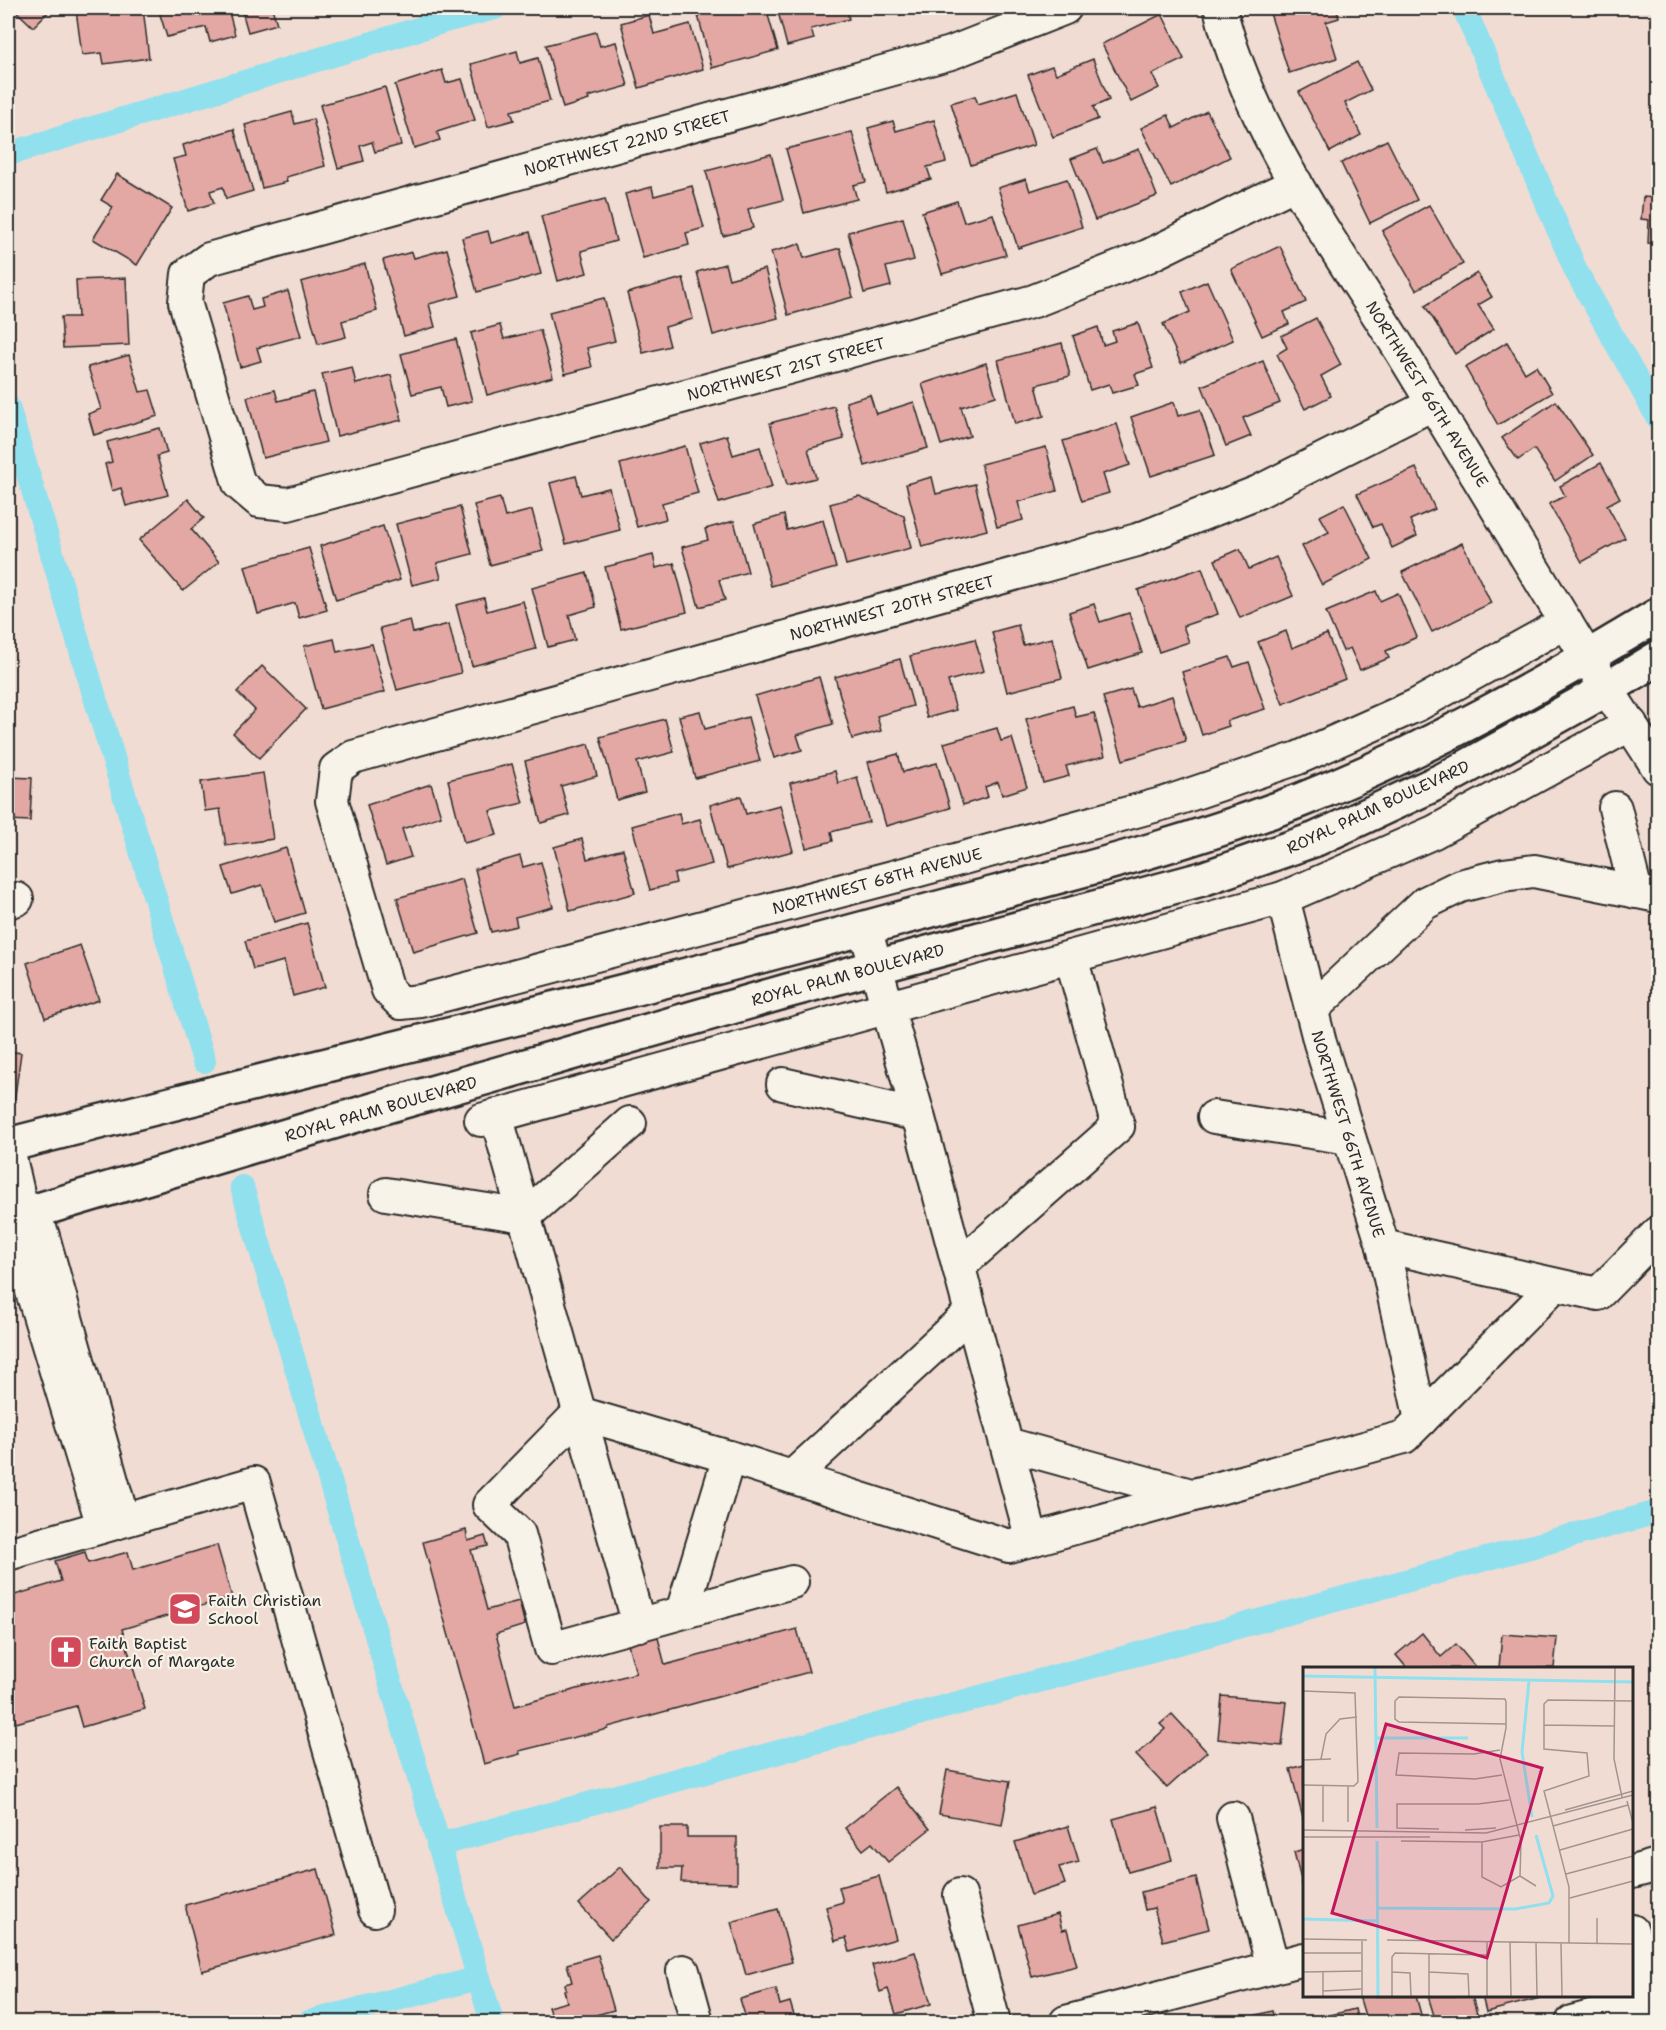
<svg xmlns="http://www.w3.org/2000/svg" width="1666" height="2030" viewBox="0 0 1666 2030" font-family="'Shantell Sans',sans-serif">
  <rect width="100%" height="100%" fill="#f1dcd3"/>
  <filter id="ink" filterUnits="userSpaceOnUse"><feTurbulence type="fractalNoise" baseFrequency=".0167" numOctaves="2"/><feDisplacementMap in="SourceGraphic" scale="12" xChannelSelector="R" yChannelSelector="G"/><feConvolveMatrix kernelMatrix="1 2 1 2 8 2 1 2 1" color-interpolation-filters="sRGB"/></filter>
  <g filter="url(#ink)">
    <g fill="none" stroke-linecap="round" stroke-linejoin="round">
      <!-- canal -->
      <g stroke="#90e0ee" stroke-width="24">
        <path d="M1464,8L1576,271L1658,418"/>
        <path d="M8,154L445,21L495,8"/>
        <path d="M8,407L204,1061"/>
        <path d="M242,1187L492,2022"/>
        <path d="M438,1845L1658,1512"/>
        <path d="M309,2022L479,1978"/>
      </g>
    </g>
    <!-- building -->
    <g fill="#e3a8a3" stroke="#2b2b2b" stroke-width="1.5">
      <path d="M13,8H52L33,27Z"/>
      <path d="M99,8H143L149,58L104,64L102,53L82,55L76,10Z"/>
      <path d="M158,8H228L235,35L210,42L206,27L167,37Z"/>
      <path d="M241,8H272L277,24L248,32Z"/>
      <path d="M696,8H729L730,12L747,8H766L778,50L712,68Z"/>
      <path d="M777,8H846L849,19L811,29L814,39L787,46Z"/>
      <path d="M896,8H921L899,15Z"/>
      <path d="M1278,8H1336L1339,18L1326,22L1337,58L1289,73L1269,10Z"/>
      <path d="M1162,14L1184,59L1152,74L1159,88L1131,102L1102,44Z"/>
      <path d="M649,15L654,34L690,24L703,69L639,88L621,23Z"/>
      <path d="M596,32L600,46L616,42L628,86L588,97L589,100L563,108L546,45Z"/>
      <path d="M517,51L520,63L538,58L550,101L511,111L514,120L488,127L471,64Z"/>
      <path d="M1093,59L1109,100L1093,107L1098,119L1053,137L1028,75L1052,66L1056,74Z"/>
      <path d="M1357,62L1371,90L1345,103L1361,135L1330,152L1299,92Z"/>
      <path d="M442,70L446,83L462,79L475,120L437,132L440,140L414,148L395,85Z"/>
      <path d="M385,87L401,145L375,152L372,142L360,146L364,161L338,168L320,105Z"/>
      <path d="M1017,92L1034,145L971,165L951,103L975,96L978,104Z"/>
      <path d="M1207,111L1230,157L1171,187L1141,128L1168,115L1174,128Z"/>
      <path d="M292,112L295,124L313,119L325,166L286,177L287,182L262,188L245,125Z"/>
      <path d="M934,120L946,162L927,167L931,179L886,192L868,128L893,121L896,131Z"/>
      <path d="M234,129L253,191L226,199L223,187L210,191L214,203L188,211L173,159L186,156L183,145Z"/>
      <path d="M852,132L866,182L853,185L857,199L804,213L786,149Z"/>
      <path d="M1387,140L1417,200L1370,223L1341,163Z"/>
      <path d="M1097,149L1103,163L1139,149L1157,196L1095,220L1071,159Z"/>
      <path d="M771,154L783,200L748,209L753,228L723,236L706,171Z"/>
      <path d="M117,174L172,208L137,265L93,239L113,207L101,200Z"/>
      <path d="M1026,179L1030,191L1067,179L1082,227L1018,248L998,188Z"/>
      <path d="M1658,185V244L1648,243L1649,220L1641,219L1643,197L1657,198Z"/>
      <path d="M692,186L704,228L686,233L689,245L643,258L625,194L652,187L654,196Z"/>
      <path d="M605,199L616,241L581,251L587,273L558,281L541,216Z"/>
      <path d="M957,201L964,222L993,214L1006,255L942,274L922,212Z"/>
      <path d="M1429,205L1463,264L1416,290L1382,231Z"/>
      <path d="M903,218L914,260L886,267L891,286L864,293L848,232Z"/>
      <path d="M488,231L491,243L530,232L541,274L477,292L462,238Z"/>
      <path d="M800,244L804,258L840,248L853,297L788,315L771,252Z"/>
      <path d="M1280,246L1306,302L1284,312L1289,324L1262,336L1231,269Z"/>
      <path d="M447,249L460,296L429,304L435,327L404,336L383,260L412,252L414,258Z"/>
      <path d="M365,264L377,311L342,321L346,337L318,344L301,282Z"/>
      <path d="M725,264L729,279L765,269L778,318L713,335L697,272Z"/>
      <path d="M1477,273L1492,297L1478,305L1494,329L1455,354L1425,306Z"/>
      <path d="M126,278L129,345L63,348L61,317H78L76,280Z"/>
      <path d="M683,278L693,319L665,327L670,346L643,353L627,293Z"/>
      <path d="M1207,281L1233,340L1181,363L1163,324L1190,312L1182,292Z"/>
      <path d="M288,291L301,336L257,348L261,361L240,367L223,303L248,296L252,310L263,307L261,299Z"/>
      <path d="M604,298L615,341L587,348L592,367L565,374L549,312Z"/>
      <path d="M1316,318L1341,365L1321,376L1331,396L1305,409L1277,354L1287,348L1281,336Z"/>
      <path d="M1138,323L1153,368L1135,374L1139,385L1112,393L1109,384L1090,390L1073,336L1098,327L1103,345L1115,341L1112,331Z"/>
      <path d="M500,325L504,339L540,330L553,377L487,395L471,333Z"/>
      <path d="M456,339L472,401L446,407L441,387L412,394L401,354Z"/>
      <path d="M1507,342L1525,373L1536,366L1552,393L1498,425L1465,367Z"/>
      <path d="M1062,343L1070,376L1036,385L1044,416L1015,424L998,360Z"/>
      <path d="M129,355L140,392L150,390L158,416L94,435L88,414L101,409L88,367Z"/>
      <path d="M1263,361L1280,403L1243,418L1251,436L1226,446L1202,386Z"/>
      <path d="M986,363L996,396L961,407L970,436L941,445L922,384Z"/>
      <path d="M352,367L356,384L391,375L402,420L337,436L322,374Z"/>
      <path d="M275,390L278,401L313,392L326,442L263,458L247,397Z"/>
      <path d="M870,395L876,414L914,402L928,448L865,466L846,402Z"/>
      <path d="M1556,401L1593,455L1555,481L1534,449L1518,460L1502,438Z"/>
      <path d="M1174,402L1178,416L1200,410L1215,455L1151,476L1131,417Z"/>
      <path d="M834,406L844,439L808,449L816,478L787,485L770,423Z"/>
      <path d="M1117,424L1130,465L1103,474L1109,493L1082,501L1063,441Z"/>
      <path d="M160,428L167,453L157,456L168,495L126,506L121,488L112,491L105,464L112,462L107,442Z"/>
      <path d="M727,435L733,455L760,447L772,487L719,503L700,443Z"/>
      <path d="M685,446L698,493L662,503L666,519L637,527L620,464Z"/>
      <path d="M1046,447L1057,491L1018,502L1023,520L997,527L981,464Z"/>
      <path d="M1601,463L1620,498L1607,505L1625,538L1582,562L1549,504L1565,496L1560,486Z"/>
      <path d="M1416,468L1435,509L1410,520L1417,536L1392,548L1381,524L1373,527L1357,494Z"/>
      <path d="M576,476L581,495L609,488L620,530L566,544L550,483Z"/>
      <path d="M932,477L936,494L975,484L987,530L922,547L906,484Z"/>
      <path d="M859,496L904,516L911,548L846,565L830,504Z"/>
      <path d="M500,498L505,517L532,510L543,551L490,565L474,505Z"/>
      <path d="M188,499L204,518L191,529L219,562L183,591L139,540Z"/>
      <path d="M1344,504L1372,559L1322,585L1302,546L1329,532L1320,516Z"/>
      <path d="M460,507L472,554L437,563L441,578L412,585L396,524Z"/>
      <path d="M784,515L787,530L823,520L836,568L771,586L754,524Z"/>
      <path d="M734,521L748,572L719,580L725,600L699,607L682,547L708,540L705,529Z"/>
      <path d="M383,526L400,580L336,600L320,546Z"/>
      <path d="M1462,543L1491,603L1432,632L1402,572Z"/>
      <path d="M309,548L327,610L299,618L295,603L258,614L245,566Z"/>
      <path d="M1240,549L1249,569L1276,557L1293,596L1240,618L1215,560Z"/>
      <path d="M653,555L656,568L674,563L687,612L621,629L605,567Z"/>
      <path d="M1202,568L1218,614L1183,626L1189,642L1159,652L1138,590Z"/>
      <path d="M587,573L596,607L569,615L575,640L548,647L532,588Z"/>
      <path d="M1376,591L1380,601L1398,593L1417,637L1386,651L1389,658L1360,670L1350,648L1343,651L1326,612Z"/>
      <path d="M484,598L487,611L523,601L536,649L472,666L456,605Z"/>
      <path d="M1094,604L1100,622L1129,613L1142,653L1088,670L1069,612Z"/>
      <path d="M410,620L413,633L449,624L461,673L397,690L380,628Z"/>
      <path d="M1018,625L1023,645L1052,638L1062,678L1007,692L992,632Z"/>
      <path d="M1286,631L1292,648L1327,634L1345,679L1283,704L1258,642Z"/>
      <path d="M334,639L337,652L372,644L385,692L321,709L304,646Z"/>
      <path d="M975,639L984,671L948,681L956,710L927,718L910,656Z"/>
      <path d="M1230,657L1234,667L1249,662L1265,709L1227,721L1229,726L1202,735L1182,672Z"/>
      <path d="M900,659L913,706L877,716L881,731L852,739L835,677Z"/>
      <path d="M262,666L306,709L259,758L233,733L255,710L237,692Z"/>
      <path d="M819,677L833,724L797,735L802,750L774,758L755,696Z"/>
      <path d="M1131,689L1137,707L1172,696L1186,741L1123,760L1103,697Z"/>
      <path d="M1073,706L1076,717L1094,713L1105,756L1066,766L1069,776L1043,783L1026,719Z"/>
      <path d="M700,711L705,729L748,717L760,761L695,778L679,716Z"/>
      <path d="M665,719L674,752L637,762L645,792L617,800L600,737Z"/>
      <path d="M997,728L1001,741L1012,738L1027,787L1002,795L998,782L985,787L988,797L963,805L944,743Z"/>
      <path d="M589,744L597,776L561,786L569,815L541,823L525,761Z"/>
      <path d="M898,754L903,772L937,763L950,808L886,826L868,762Z"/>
      <path d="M512,764L523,803L490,811L497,835L464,843L448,780Z"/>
      <path d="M835,771L838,783L857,777L869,822L831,832L833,841L806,848L790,783Z"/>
      <path d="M263,773L273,839L226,846L220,809L205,811L201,782Z"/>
      <path d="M8,777L32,778L30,821L8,820Z"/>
      <path d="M431,784L441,816L402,829L411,857L386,865L367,805Z"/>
      <path d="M741,796L746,814L780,805L793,851L727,869L710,805Z"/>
      <path d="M679,813L681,824L700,819L712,864L674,874L676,883L650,890L632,826Z"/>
      <path d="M582,839L587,859L623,849L635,893L570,911L554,847Z"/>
      <path d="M286,848L305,913L274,922L262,885L232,894L223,867Z"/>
      <path d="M520,856L523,867L541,862L553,907L515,917L517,926L491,932L475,869Z"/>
      <path d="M462,879L478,933L413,952L397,898Z"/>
      <path d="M307,923L325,987L293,996L284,961L253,969L245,941Z"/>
      <path d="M80,945L99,1000L45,1018L27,963Z"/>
      <path d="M8,1051L21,1053L13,1110H8Z"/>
      <path d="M466,1530L468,1541L485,1536L488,1546L471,1550L487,1610L519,1601L525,1625L496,1634L515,1706L636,1673L627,1641L657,1634L665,1665L797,1629L809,1672L608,1727V1729L519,1751L520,1754L484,1764L423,1542Z"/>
      <path d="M217,1545L232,1597L122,1629L145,1709L82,1727L76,1706L16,1723L8,1695V1597L61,1581L55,1561L85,1552L88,1563L128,1552L133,1570Z"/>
      <path d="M1422,1633L1441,1657L1456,1644L1476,1668H1407L1396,1655Z"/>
      <path d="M1502,1634L1557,1638L1554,1668H1499Z"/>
      <path d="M1222,1696L1287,1702L1282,1746L1218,1739Z"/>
      <path d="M1172,1714L1207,1752L1167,1788L1136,1755L1165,1729L1160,1724Z"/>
      <path d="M1304,1765V1822L1290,1769Z"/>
      <path d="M947,1770L1010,1781L1002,1825L939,1814Z"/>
      <path d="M896,1787L930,1829L888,1862L872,1843L863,1850L845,1828Z"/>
      <path d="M1157,1807L1172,1860L1128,1872L1113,1819Z"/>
      <path d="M1068,1826L1079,1862L1059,1867L1065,1884L1031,1895L1015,1842Z"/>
      <path d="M660,1827H687V1837H737V1883L681,1882L682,1868H660Z"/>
      <path d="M1304,1849V1892L1294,1852Z"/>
      <path d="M620,1867L651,1902L611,1939L579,1904Z"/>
      <path d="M318,1869L336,1935L202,1971L185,1905Z"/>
      <path d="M879,1876L896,1939L850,1952L846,1938L835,1941L826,1907L843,1902L839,1887Z"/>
      <path d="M1196,1878L1209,1929L1163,1941L1154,1908L1145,1910L1141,1892Z"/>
      <path d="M778,1909L792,1962L746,1975L731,1922Z"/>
      <path d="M1058,1914L1062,1930L1067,1929L1077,1966L1032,1977L1018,1925Z"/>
      <path d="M915,1952L931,2004L896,2014L888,1989L880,1992L872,1965Z"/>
      <path d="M598,1955L614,2010L571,2022H553L548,2007L567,2002L564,1990H566L565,1984L572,1982L567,1964Z"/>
      <path d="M776,1989L780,2005L790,2002L796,2022H747L740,1999Z"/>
      <path d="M1359,1996H1416L1423,2022H1367Z"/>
      <path d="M1428,1996H1472L1477,2014L1446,2022H1436Z"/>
      <path d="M1482,1996H1539L1540,1998L1486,2012Z"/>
      <path d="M1355,2009L1358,2022H1308L1307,2021Z"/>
      <path d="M1272,2011L1275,2022L1296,2017L1298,2022H1243L1242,2019Z"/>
    </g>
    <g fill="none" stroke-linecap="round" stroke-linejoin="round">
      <defs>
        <g id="minor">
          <path d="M1065,8L951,53L209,259L188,274L185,302L239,484L259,501L288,504L1034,301L1148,256L1296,183"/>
          <path d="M1220,8C1250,131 1334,244 1401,351C1464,453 1525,556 1587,657C1610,695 1635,731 1658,768"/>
          <path d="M1433,404L1258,492L1137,540L353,757L336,769L332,801L388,990L401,1003L421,1001L908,873L1165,803L1298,758L1417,705L1566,622"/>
          <path d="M1615,808L1636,892"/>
          <path d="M1283,898L1320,1043L1383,1246L1598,1294L1658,1233"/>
          <path d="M8,902L17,899"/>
          <path d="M865,928L918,1115L1032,1540"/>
          <path d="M1311,1010L1425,903L1460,886L1503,875L1534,871L1658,896"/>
          <path d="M783,1084L918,1115"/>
          <path d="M496,1115L639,1625"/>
          <path d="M1214,1117L1349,1138"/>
          <path d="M481,1120L1283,898L1434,832L1631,724"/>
          <path d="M8,1149L23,1215L16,1239L103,1526"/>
          <path d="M386,1194L525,1216L630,1123"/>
          <path d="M23,1215L42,1233L123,1520"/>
          <path d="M1383,1246L1421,1420"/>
          <path d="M959,1266L1118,1126L1071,957"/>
          <path d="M1007,1444L1191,1495"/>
          <path d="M792,1477L971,1312"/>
          <path d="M8,1554L254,1483L375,1910"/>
          <path d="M792,1582L551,1649L519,1534L489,1505L579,1413L729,1457L1009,1546L1404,1437L1555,1285"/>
          <path d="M682,1612L729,1457"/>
          <path d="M1233,1818L1273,1967"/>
          <path d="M1632,1872L1658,1865"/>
          <path d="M960,1895L994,2022"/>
          <path d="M1632,1931L1658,2022"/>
          <path d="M683,1971L697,2022"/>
          <path d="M1066,2022L1304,1959"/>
          <path d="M1572,2022L1652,2001"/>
        </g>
        <g id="major">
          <path d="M8,1145C304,1069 603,1000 898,919C1033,882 1171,851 1301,800C1426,751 1544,684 1658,615"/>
          <path d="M8,1219L383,1107L787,991L1202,879L1316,839L1443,780L1607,689L1658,658"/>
        </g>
      </defs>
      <!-- minor casing -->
      <use href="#minor" stroke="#2b2b2b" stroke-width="36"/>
      <!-- major casing -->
      <use href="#major" stroke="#2b2b2b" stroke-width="38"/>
      <!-- minor -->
      <use href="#minor" stroke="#f7f3e8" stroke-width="32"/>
      <!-- major -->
      <use href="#major" stroke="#f7f3e8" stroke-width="33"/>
    </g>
  </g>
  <!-- icons -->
  <defs>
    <symbol id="school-square" viewBox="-11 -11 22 22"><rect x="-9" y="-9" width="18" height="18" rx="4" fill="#d1495b" stroke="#f7f3e8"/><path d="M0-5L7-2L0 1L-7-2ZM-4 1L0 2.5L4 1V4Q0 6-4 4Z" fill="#fff"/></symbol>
    <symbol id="church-square" viewBox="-11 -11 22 22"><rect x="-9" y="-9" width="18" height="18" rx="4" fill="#d1495b" stroke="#f7f3e8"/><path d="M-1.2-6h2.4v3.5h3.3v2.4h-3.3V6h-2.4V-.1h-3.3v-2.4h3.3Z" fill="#fff"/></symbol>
  </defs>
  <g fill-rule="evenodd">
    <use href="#school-square" x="166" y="1590" width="38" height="38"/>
    <use href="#church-square" x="47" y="1633" width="38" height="38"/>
  </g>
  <g text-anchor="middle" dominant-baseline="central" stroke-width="4.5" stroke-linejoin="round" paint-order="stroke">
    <!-- street labels -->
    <g font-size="16" fill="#2b2b2b" stroke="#f7f3e8">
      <text transform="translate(627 143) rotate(-15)">NORTHWEST 22ND STREET</text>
      <text transform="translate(786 369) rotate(-15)">NORTHWEST 21ST STREET</text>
      <text transform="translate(1427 394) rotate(58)">NORTHWEST 66TH AVENUE</text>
      <text transform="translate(892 608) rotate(-15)">NORTHWEST 20TH STREET</text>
      <text transform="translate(1378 807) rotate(-25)">ROYAL PALM BOULEVARD</text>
      <text transform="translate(877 881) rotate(-15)">NORTHWEST 68TH AVENUE</text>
      <text transform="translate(848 975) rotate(-15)">ROYAL PALM BOULEVARD</text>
      <text transform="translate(381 1109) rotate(-16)">ROYAL PALM BOULEVARD</text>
      <text transform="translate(1348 1134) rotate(73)">NORTHWEST 66TH AVENUE</text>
    </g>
    <!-- poi labels -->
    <g font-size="16" fill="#2b2b2b" stroke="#f7f3e8" text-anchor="start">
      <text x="208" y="1600">Faith Christian<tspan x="208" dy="18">School</tspan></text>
      <text x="89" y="1643">Faith Baptist<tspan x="89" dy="18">Church of Margate</tspan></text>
    </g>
  </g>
  <!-- overview -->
  <g transform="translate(1303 1667)">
    <rect width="330" height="330" fill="#f1dcd3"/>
    <path fill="none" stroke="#90e0ee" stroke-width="3" d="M72,1L74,161M0,9L330,15M226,14L219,85L229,150M74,71H165M74,174L75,329M75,241L212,242L246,236L250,229L233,168M0,252L75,254"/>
    <path fill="none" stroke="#a29590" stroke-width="1.5" d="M312,1L311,92L319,130M0,24L52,26L55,115L51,119L0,118M241,58L312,59M197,83L171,87L96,86L93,108L172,112L199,108M18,92L23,67L37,52L54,50M0,93L28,92M20,119V155M45,119V155M324,134L330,156M262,143L330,124M250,159L325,138M136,162L94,161V137H175L206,133M0,163L183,166L330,128M162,163L193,161M0,170H127M98,174L179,175L216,168M179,175V210L198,220L217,209L218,174L197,92L203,61V35L202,32L96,30L92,34V52L96,55L203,57M257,183L330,162M263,207L330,189M217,209L233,219M267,231L330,214M0,272L64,273M84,273L330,277M59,274V329M184,275V329M207,275L208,329M233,276L234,329M258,276L259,329M266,276V220L241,124L286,109L284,86L241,82V37L245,33L330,34M294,277V251M0,286H58M126,287V329M0,305L58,304M20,305V329M89,305L107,306L108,329M126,305L165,307L166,329M20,324L58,322M89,329V290L92,286L184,288"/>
    <path fill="#c2185b" fill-opacity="0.15" stroke="#c2185b" stroke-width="3" d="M83,57L239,101L184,291L29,246Z"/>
    <rect width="330" height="330" fill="none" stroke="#2b2b2b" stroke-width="3"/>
  </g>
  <!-- margin -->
  <rect width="1666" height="2030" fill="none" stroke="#f7f3e8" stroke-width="30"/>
  <rect x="15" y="15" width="1636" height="2000" fill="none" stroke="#2b2b2b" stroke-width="2" filter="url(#ink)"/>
</svg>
